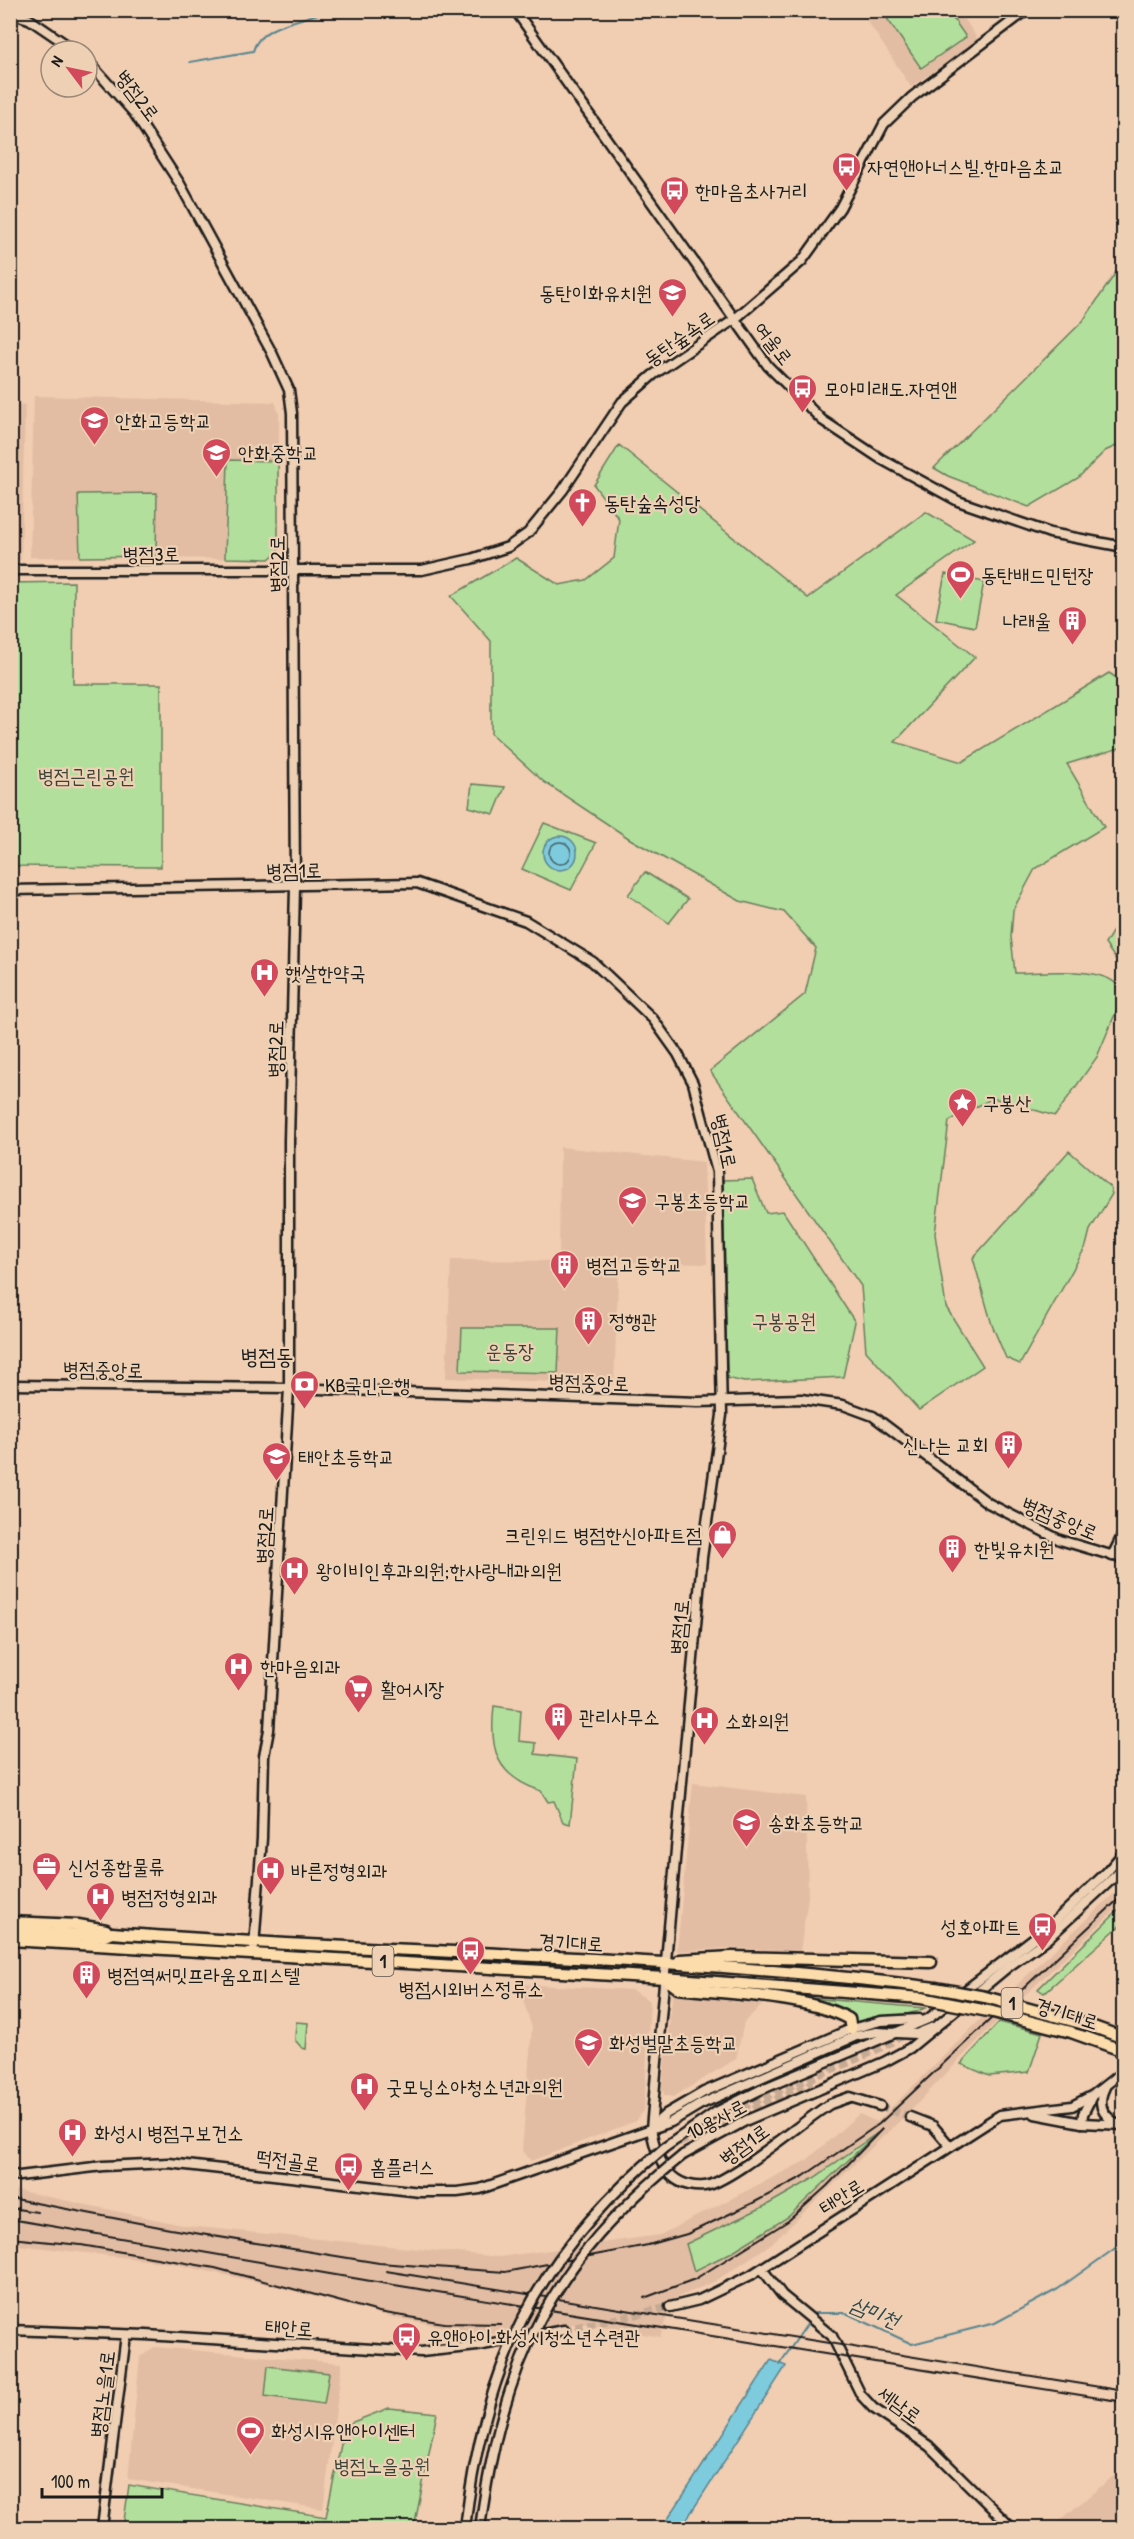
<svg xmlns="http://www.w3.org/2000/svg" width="1134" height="2539" viewBox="0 0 1134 2539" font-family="'Patrick Hand','Poor Story',sans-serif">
  <rect width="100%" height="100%" fill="#f1cdb1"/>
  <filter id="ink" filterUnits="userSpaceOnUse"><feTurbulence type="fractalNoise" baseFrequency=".0167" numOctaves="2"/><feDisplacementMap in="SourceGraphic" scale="12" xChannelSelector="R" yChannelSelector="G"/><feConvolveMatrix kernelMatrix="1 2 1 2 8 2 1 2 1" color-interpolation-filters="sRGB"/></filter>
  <g filter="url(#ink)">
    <!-- built -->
    <g fill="#e2bda3">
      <path d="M861,11H971L963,17L979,41L911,87Z"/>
      <path d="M34,396L275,402L279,414L278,551L269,559L30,557Z"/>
      <path d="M11,404L25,405L21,560L11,559Z"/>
      <path d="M560,1147L704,1162L707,1264L619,1262L614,1384L446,1378L451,1260L559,1261Z"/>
      <path d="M693,1783L806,1797L808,1897L800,1951L730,1948L677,1951Z"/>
      <path d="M1123,1885V1903L994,2024L910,2111L771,2244L714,2282L673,2299L660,2337L589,2324H566L497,2334L476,2333L387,2316L271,2285L170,2263L11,2244V2189L187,2226L500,2257L660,2235L807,2160L859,2114L877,2122L983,2017Z"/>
      <path d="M518,1984L632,1990L650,2001L644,2109L636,2121L531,2161L522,2150L532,2028Z"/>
      <path d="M673,1991L763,2004L744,2022L736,2059L673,2097L664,2095L662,2088Z"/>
      <path d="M154,2347L342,2363L323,2509L128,2479L140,2357Z"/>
      <path d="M1123,2468V2513L1104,2528H1051Z"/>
    </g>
    <!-- green -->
    <g fill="#b3df9d" stroke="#687e5c" stroke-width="1.5">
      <path d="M882,11H948L966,37L921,68Z"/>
      <path d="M1123,262V443L1105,451L1078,478L1029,507L948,476L934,468L1083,321Z"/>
      <path d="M619,445L808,598L926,512L974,540L896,595L975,657L895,742L962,762L1109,673L1123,682V747L1067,764L1104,827L1035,869L1013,910L1011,937L1015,973C1041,973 1116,963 1123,995L1097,1057L1055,1116L993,1098L949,1121L935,1234L946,1307L983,1366L919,1410L866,1351L861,1286L710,1071L805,994L816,948L784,912L740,901L630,839L544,782L491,734V641L451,596L516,558L559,585L586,580L614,558L619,519L594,485Z"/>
      <path d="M228,460L278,461V551L269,559L225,558Z"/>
      <path d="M157,493L156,556L80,557L78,494Z"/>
      <path d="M945,574L984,582L975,627L936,619Z"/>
      <path d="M74,582L73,684H161V867L11,866V583Z"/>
      <path d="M472,784L505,787L494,814L469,807Z"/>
      <path d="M544,823L596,843L571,890L522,869Z"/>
      <path d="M645,872L688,899L669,923L628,895Z"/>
      <path d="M1117,924L1123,926L1122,968L1105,944Z"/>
      <path d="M1069,1151L1110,1187L1112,1194L1090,1230L1086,1246L1020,1364L1006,1358L992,1325L973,1258Z"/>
      <path d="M752,1179L766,1213L783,1211L855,1322L843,1377L744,1382L727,1378L723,1180Z"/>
      <path d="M462,1328H560L558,1373L460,1371Z"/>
      <path d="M494,1706L521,1710L519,1741L536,1743L535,1754L577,1759L570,1824L563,1822L554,1801L548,1802L541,1791C496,1776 489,1750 494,1706Z"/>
      <path d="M1123,1906V1923L1044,1993L1038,1989Z"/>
      <path d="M798,1997L925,2008C903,2019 881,2013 857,2022L848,2011Z"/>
      <path d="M296,2022L308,2023L306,2049L302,2048L295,2040Z"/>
      <path d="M999,2022L1042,2033L1029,2072L989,2076L961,2064Z"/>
      <path d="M877,2133L788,2217L730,2253L694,2271L686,2244L765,2206L814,2178Z"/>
      <path d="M268,2366L329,2373L324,2404L265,2396Z"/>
      <path d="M389,2408L437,2413L414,2528H123L129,2485L326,2517L345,2425Z"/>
    </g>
    <!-- water -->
    <g fill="#7fcbde" stroke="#578590" stroke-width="1.5">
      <circle cx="560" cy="853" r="17"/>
      <path d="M771,2360L786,2366L681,2528H662Z"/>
    </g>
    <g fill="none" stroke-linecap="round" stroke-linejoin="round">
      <!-- shore -->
      <circle stroke="#44626a" stroke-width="1.5" cx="560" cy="853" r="11"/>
      <!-- stream -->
      <g stroke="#578590" stroke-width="2">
        <path d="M190,62L253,51C260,23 305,21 328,10"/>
        <path d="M813,2315L815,2313H846L912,2344L995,2323L1058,2289L1124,2242"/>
        <path d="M779,2365L810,2320"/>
      </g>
      <!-- minor-tunnel -->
      <g stroke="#c6aa93" stroke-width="8" stroke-dasharray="8 4" stroke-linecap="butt">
        <path d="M1106,1877L1124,1861"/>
        <path d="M922,2030L958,2004"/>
        <path d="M880,2106L910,2117"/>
        <path d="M668,2147C700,2136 727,2114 758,2100C809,2076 863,2061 910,2031"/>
        <path d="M692,2147L752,2110L813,2083"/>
        <path d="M564,2330L670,2307"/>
      </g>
      <defs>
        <g id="minor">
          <path d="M515,10L768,366L822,420L881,459L958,501L1050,533L1124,547"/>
          <path d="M10,13L29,19L76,51"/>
          <path d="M87,60L134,113L180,184L272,353L289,390L292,413L295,887L289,1141V1388L269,1730L264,1756L262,1838L254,1947"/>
          <path d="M10,570H422L471,559L508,547L528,533L563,490L622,402L653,375L735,319L802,261L840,208L884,124L912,97L1027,10"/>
          <path d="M10,890L417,883L526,921L593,962L653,1019L678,1054L693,1083L717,1172L722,1415L702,1558L651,2129C656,2157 668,2189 704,2186C727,2185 804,2120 830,2104L850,2097L880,2106"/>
          <path d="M10,1385L289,1388L698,1402L801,1399L843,1405L873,1416L988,1503L1060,1540L1124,1559"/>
          <path d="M1112,1556L1124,1532"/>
          <path d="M1105,2087C1097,2103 1101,2114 1116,2123"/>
          <path d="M1035,2114L1082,2123L1124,2125"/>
          <path d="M910,2117L933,2126L950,2146"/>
          <path d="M1082,2123L1083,2114L1091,2098"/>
          <path d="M653,2126L666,2114L704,2092L851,2029L881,2021L919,2019"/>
          <path d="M664,2148L716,2112L760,2090L928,2019L1052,1924L1106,1873L1124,1852"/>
          <path d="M683,2155L747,2120L884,2062L910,2048L1008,1967L1047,1939L1124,1868"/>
          <path d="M10,2174L19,2176L103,2166L169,2163L420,2192H457L480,2189L671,2122L701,2104L856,2036L877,2032L916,2034L936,2026"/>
          <path d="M762,2269L782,2295L832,2336L861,2395L873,2408L929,2446L1012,2528"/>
          <path d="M670,2307L699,2300L751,2275L1000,2115L1072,2106L1093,2095L1121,2073"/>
          <path d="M10,2330L146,2335L421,2352L477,2346L564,2330"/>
          <path d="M102,2528L126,2335"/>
        </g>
        <g id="major">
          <path d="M10,1922L78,1925L106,1930"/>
          <path d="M10,1931L104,1936L112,1933C386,1954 663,1953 935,1988"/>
          <path d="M10,1940L665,1978L921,1998"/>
          <path d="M680,1960L732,1957L931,1962"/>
          <path d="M665,1978L678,1988C727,1994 807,1995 849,2019L851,2029"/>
          <path d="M1088,2025L1124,2038"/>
          <path d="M1071,2032L1124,2051"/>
        </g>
      </defs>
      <!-- minor casing -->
      <use href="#minor" stroke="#1c1c1c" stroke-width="13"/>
      <!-- major casing -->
      <use href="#major" stroke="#1c1c1c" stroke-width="15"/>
      <!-- minor -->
      <use href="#minor" stroke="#eed1b4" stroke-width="8"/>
      <!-- major -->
      <use href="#major" stroke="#fddcac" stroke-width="10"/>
      <!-- rail -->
      <g stroke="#1c1c1c" stroke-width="2">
        <path d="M10,2198L170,2229L379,2263L505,2272L648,2245L687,2234L753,2203L804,2176L879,2124L1124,1894"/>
        <path d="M10,2208L37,2212"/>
        <path d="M10,2219L388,2284L1124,2402"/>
        <path d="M10,2238L81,2245L215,2268L379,2312L444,2323L501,2324"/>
        <path d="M386,2271L1124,2391"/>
        <path d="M644,2298L695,2279L788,2221L827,2186L882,2129"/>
      </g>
      <defs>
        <g id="minor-bridge">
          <path d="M465,2528C484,2364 536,2255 664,2148"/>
          <path d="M480,2528C503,2360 550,2263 683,2155"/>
        </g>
        <g id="major-bridge">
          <path d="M935,1988L985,1997L1088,2025"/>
          <path d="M921,1998L993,2012L1071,2032"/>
        </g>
      </defs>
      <!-- minor-bridge casing -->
      <use href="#minor-bridge" stroke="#1c1c1c" stroke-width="13" stroke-linecap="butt"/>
      <!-- major-bridge casing -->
      <use href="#major-bridge" stroke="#1c1c1c" stroke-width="15" stroke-linecap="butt"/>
      <!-- minor-bridge -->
      <use href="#minor-bridge" stroke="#eed1b4" stroke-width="8"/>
      <!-- major-bridge -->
      <use href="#major-bridge" stroke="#fddcac" stroke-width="10"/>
    </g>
  </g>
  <!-- icons -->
  <defs>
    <symbol id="bus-pin" viewBox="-11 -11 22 30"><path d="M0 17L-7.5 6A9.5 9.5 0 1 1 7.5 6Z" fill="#d1495b" stroke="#eed1b4"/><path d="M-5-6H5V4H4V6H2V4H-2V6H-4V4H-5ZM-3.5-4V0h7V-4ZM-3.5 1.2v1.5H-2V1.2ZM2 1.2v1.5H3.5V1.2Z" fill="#fff"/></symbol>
    <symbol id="school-pin" viewBox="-11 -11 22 30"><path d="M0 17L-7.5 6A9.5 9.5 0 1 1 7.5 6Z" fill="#d1495b" stroke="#eed1b4"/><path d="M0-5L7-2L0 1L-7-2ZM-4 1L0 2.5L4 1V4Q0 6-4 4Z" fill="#fff"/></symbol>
    <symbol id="church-pin" viewBox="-11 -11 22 30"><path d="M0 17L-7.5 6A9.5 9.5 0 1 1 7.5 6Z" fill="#d1495b" stroke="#eed1b4"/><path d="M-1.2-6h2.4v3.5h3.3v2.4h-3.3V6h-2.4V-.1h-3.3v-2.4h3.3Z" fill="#fff"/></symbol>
    <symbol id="stadium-pin" viewBox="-11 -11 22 30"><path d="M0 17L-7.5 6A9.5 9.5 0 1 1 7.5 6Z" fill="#d1495b" stroke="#eed1b4"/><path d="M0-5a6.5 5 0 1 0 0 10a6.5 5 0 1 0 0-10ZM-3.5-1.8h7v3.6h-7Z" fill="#fff"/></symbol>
    <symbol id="building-pin" viewBox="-11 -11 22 30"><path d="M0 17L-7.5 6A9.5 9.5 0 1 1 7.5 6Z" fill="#d1495b" stroke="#eed1b4"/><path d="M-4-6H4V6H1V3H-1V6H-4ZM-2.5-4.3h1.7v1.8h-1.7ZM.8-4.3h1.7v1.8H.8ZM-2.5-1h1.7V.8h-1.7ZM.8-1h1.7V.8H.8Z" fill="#fff"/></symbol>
    <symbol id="hospital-pin" viewBox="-11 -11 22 30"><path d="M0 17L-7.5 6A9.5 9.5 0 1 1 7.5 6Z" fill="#d1495b" stroke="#eed1b4"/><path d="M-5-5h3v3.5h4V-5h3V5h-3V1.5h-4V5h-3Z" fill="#fff"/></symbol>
    <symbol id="sight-pin" viewBox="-11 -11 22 30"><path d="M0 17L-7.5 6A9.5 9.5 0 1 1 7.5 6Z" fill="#d1495b" stroke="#eed1b4"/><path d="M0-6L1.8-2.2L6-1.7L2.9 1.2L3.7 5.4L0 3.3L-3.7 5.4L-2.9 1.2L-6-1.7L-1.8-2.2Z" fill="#fff"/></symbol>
    <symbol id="bank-pin" viewBox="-11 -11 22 30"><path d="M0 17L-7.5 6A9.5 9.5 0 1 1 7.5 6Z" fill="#d1495b" stroke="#eed1b4"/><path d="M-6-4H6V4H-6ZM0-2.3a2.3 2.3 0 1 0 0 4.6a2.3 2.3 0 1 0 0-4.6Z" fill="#fff"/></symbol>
    <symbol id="shop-pin" viewBox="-11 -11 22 30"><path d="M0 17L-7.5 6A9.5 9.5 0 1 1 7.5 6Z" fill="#d1495b" stroke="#eed1b4"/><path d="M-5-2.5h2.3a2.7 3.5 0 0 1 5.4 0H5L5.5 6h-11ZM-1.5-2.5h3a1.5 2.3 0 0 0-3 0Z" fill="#fff"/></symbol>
    <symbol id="supermarket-pin" viewBox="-11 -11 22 30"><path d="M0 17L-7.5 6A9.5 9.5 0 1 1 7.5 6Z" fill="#d1495b" stroke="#eed1b4"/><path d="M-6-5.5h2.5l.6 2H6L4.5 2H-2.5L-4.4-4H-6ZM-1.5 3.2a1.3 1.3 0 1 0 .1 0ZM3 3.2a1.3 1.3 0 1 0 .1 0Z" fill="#fff"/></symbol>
    <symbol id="office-pin" viewBox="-11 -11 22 30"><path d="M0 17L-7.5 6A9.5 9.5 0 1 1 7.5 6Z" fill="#d1495b" stroke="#eed1b4"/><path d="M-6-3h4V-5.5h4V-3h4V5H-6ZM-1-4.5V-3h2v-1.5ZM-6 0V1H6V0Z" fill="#fff"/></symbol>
  </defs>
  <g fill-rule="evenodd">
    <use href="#bus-pin" x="830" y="150" width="33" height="45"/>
    <use href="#bus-pin" x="658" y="174" width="33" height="45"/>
    <use href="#school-pin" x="656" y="276" width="33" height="45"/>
    <use href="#bus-pin" x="786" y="372" width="33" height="45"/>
    <use href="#school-pin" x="78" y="404" width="33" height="45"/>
    <use href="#school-pin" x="200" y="436" width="33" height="45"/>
    <use href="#church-pin" x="566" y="486" width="33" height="45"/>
    <use href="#stadium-pin" x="944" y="558" width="33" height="45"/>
    <use href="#building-pin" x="1056" y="604" width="33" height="45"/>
    <use href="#hospital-pin" x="248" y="956" width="33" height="45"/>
    <use href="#sight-pin" x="946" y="1086" width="33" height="45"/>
    <use href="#school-pin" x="616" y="1184" width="33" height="45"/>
    <use href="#building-pin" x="548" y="1248" width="33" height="45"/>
    <use href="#building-pin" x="572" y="1304" width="33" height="45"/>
    <use href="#bank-pin" x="288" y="1368" width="33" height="45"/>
    <use href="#building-pin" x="992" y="1428" width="33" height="45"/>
    <use href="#school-pin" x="260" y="1440" width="33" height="45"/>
    <use href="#shop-pin" x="706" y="1518" width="33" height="45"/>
    <use href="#building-pin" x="936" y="1532" width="33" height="45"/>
    <use href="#hospital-pin" x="278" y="1554" width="33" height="45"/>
    <use href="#hospital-pin" x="222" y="1650" width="33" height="45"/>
    <use href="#supermarket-pin" x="342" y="1672" width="33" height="45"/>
    <use href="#building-pin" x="542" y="1700" width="33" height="45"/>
    <use href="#hospital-pin" x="688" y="1704" width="33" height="45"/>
    <use href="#school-pin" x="730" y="1806" width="33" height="45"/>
    <use href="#office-pin" x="30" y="1850" width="33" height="45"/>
    <use href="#hospital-pin" x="254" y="1854" width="33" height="45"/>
    <use href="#hospital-pin" x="84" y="1880" width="33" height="45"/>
    <use href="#bus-pin" x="1026" y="1910" width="33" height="45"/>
    <use href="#bus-pin" x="454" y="1934" width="33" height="45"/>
    <use href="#building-pin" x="70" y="1958" width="33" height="45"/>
    <use href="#school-pin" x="572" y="2026" width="33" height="45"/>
    <use href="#hospital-pin" x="348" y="2070" width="33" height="45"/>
    <use href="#hospital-pin" x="56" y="2116" width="33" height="45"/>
    <use href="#bus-pin" x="332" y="2150" width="33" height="45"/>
    <use href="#bus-pin" x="390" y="2320" width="33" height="45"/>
    <use href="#stadium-pin" x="234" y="2414" width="33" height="45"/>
  </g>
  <g text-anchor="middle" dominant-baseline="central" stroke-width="4.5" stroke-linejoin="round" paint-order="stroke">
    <!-- shield labels -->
    <g fill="#eed1b4" stroke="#5b524a" stroke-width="1.5">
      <rect x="372.5" y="1946" width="21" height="30" rx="4.5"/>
      <rect x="1001.5" y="1988" width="21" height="30" rx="4.5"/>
    </g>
    <g font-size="18" font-weight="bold" fill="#1c1c1c">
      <text x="383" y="1961">1</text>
      <text x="1012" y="2003">1</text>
    </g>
    <!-- street labels -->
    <g font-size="20" fill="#1c1c1c" stroke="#eed1b4">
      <text transform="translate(138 95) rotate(53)">병점2로</text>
      <text transform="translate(679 338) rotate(-35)">동탄숲속로</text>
      <text transform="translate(774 343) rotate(52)">여울로</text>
      <text x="151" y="553">병점3로</text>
      <text transform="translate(276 564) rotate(-90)">병점2로</text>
      <text transform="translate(294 870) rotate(-1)">병점1로</text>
      <text transform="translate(275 1049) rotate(-89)">병점2로</text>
      <text transform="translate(725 1141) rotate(78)">병점1로</text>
      <text transform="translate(103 1369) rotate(1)">병점중앙로</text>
      <text transform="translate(589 1382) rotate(2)">병점중앙로</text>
      <text transform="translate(1060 1518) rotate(23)">병점중앙로</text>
      <text transform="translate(264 1535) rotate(-87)">병점2로</text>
      <text transform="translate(679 1627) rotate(-85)">병점1로</text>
      <text transform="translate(571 1942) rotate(3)">경기대로</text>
      <text transform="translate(1067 2013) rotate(17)">경기대로</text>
      <text transform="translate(716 2119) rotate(-28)">10용사로</text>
      <text transform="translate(744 2144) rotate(-36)">병점1로</text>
      <text transform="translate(288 2160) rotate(7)">떡전골로</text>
      <text transform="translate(841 2196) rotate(-32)">태안로</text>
      <text transform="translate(289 2327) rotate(4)">태안로</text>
      <text transform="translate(102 2394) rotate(-83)">병점노을1로</text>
      <text transform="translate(900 2404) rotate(36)">세남로</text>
    </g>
    <!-- poi labels -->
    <g font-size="20" fill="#1c1c1c" stroke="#eed1b4" text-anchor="start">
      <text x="867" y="166">자연앤아너스빌.한마음초교</text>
      <text x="695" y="190">한마음초사거리</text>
      <text x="652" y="292" text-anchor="end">동탄이화유치원</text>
      <text x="824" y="388">모아미래도.자연앤</text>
      <text x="115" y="420">안화고등학교</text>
      <text x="238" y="452">안화중학교</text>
      <text x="604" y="502">동탄숲속성당</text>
      <text x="981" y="574">동탄배드민턴장</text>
      <text x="1051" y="620" text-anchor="end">나래울</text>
      <text x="285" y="972">햇살한약국</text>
      <text x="983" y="1102">구봉산</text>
      <text x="654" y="1200">구봉초등학교</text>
      <text x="586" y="1264">병점고등학교</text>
      <text x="609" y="1320">정행관</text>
      <text x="325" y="1384">KB국민은행</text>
      <text x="988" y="1444" text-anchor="end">신나는 교회</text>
      <text x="298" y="1456">태안초등학교</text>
      <text x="702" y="1534" text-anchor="end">크린위드 병점한신아파트점</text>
      <text x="974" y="1548">한빛유치원</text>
      <text x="316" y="1570">왕이비인후과의원;한사랑내과의원</text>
      <text x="260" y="1666">한마음외과</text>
      <text x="380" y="1688">활어시장</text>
      <text x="579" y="1716">관리사무소</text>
      <text x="725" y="1720">소화의원</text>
      <text x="768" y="1822">송화초등학교</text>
      <text x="68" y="1866">신성종합물류</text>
      <text x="291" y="1870">바른정형외과</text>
      <text x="121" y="1896">병점정형외과</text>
      <text x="1021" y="1926" text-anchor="end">성호아파트</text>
      <text x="107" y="1974">병점역써밋프라움오피스텔</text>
      <text x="471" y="1988" text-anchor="middle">병점시외버스정류소</text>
      <text x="609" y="2042">화성벌말초등학교</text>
      <text x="386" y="2086">굿모닝소아청소년과의원</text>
      <text x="94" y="2132">화성시 병점구보건소</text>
      <text x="370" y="2166">홈플러스</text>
      <text x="427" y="2336">유앤아이.화성시청소년수련관</text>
      <text x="271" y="2430">화성시유앤아이센터</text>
    </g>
    <!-- park labels -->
    <g font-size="20" fill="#3a4336" stroke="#eed1b4">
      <text x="86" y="775">병점근린공원</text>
      <text x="784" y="1320">구봉공원</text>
      <text x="510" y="1350">운동장</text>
      <text x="382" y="2465">병점노을공원</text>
    </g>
    <!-- water labels -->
    <g font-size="21" font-style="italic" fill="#35484c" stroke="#eed1b4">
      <text transform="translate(875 2312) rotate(22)">삼미천</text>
    </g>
    <!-- quarter labels -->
    <g font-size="22" fill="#1c1c1c" stroke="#eed1b4">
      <text x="267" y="1356">병점동</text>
    </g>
  </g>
  <!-- margin -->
  <rect width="1134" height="2539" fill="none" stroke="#eed1b4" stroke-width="36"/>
  <rect x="18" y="18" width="1098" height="2503" fill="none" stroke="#1c1c1c" stroke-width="2" filter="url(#ink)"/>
  <!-- north arrow -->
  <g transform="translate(69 69) rotate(302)"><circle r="28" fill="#eed1b4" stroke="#9a8977" stroke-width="1.5"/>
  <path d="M0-4.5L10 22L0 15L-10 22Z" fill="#d1495b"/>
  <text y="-9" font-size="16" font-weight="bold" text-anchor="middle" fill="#1c1c1c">N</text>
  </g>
  <!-- scale -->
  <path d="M42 2488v9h120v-9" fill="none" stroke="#1c1c1c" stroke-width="3"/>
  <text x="51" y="2488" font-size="18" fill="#1c1c1c" stroke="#eed1b4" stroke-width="4.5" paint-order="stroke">100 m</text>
</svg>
